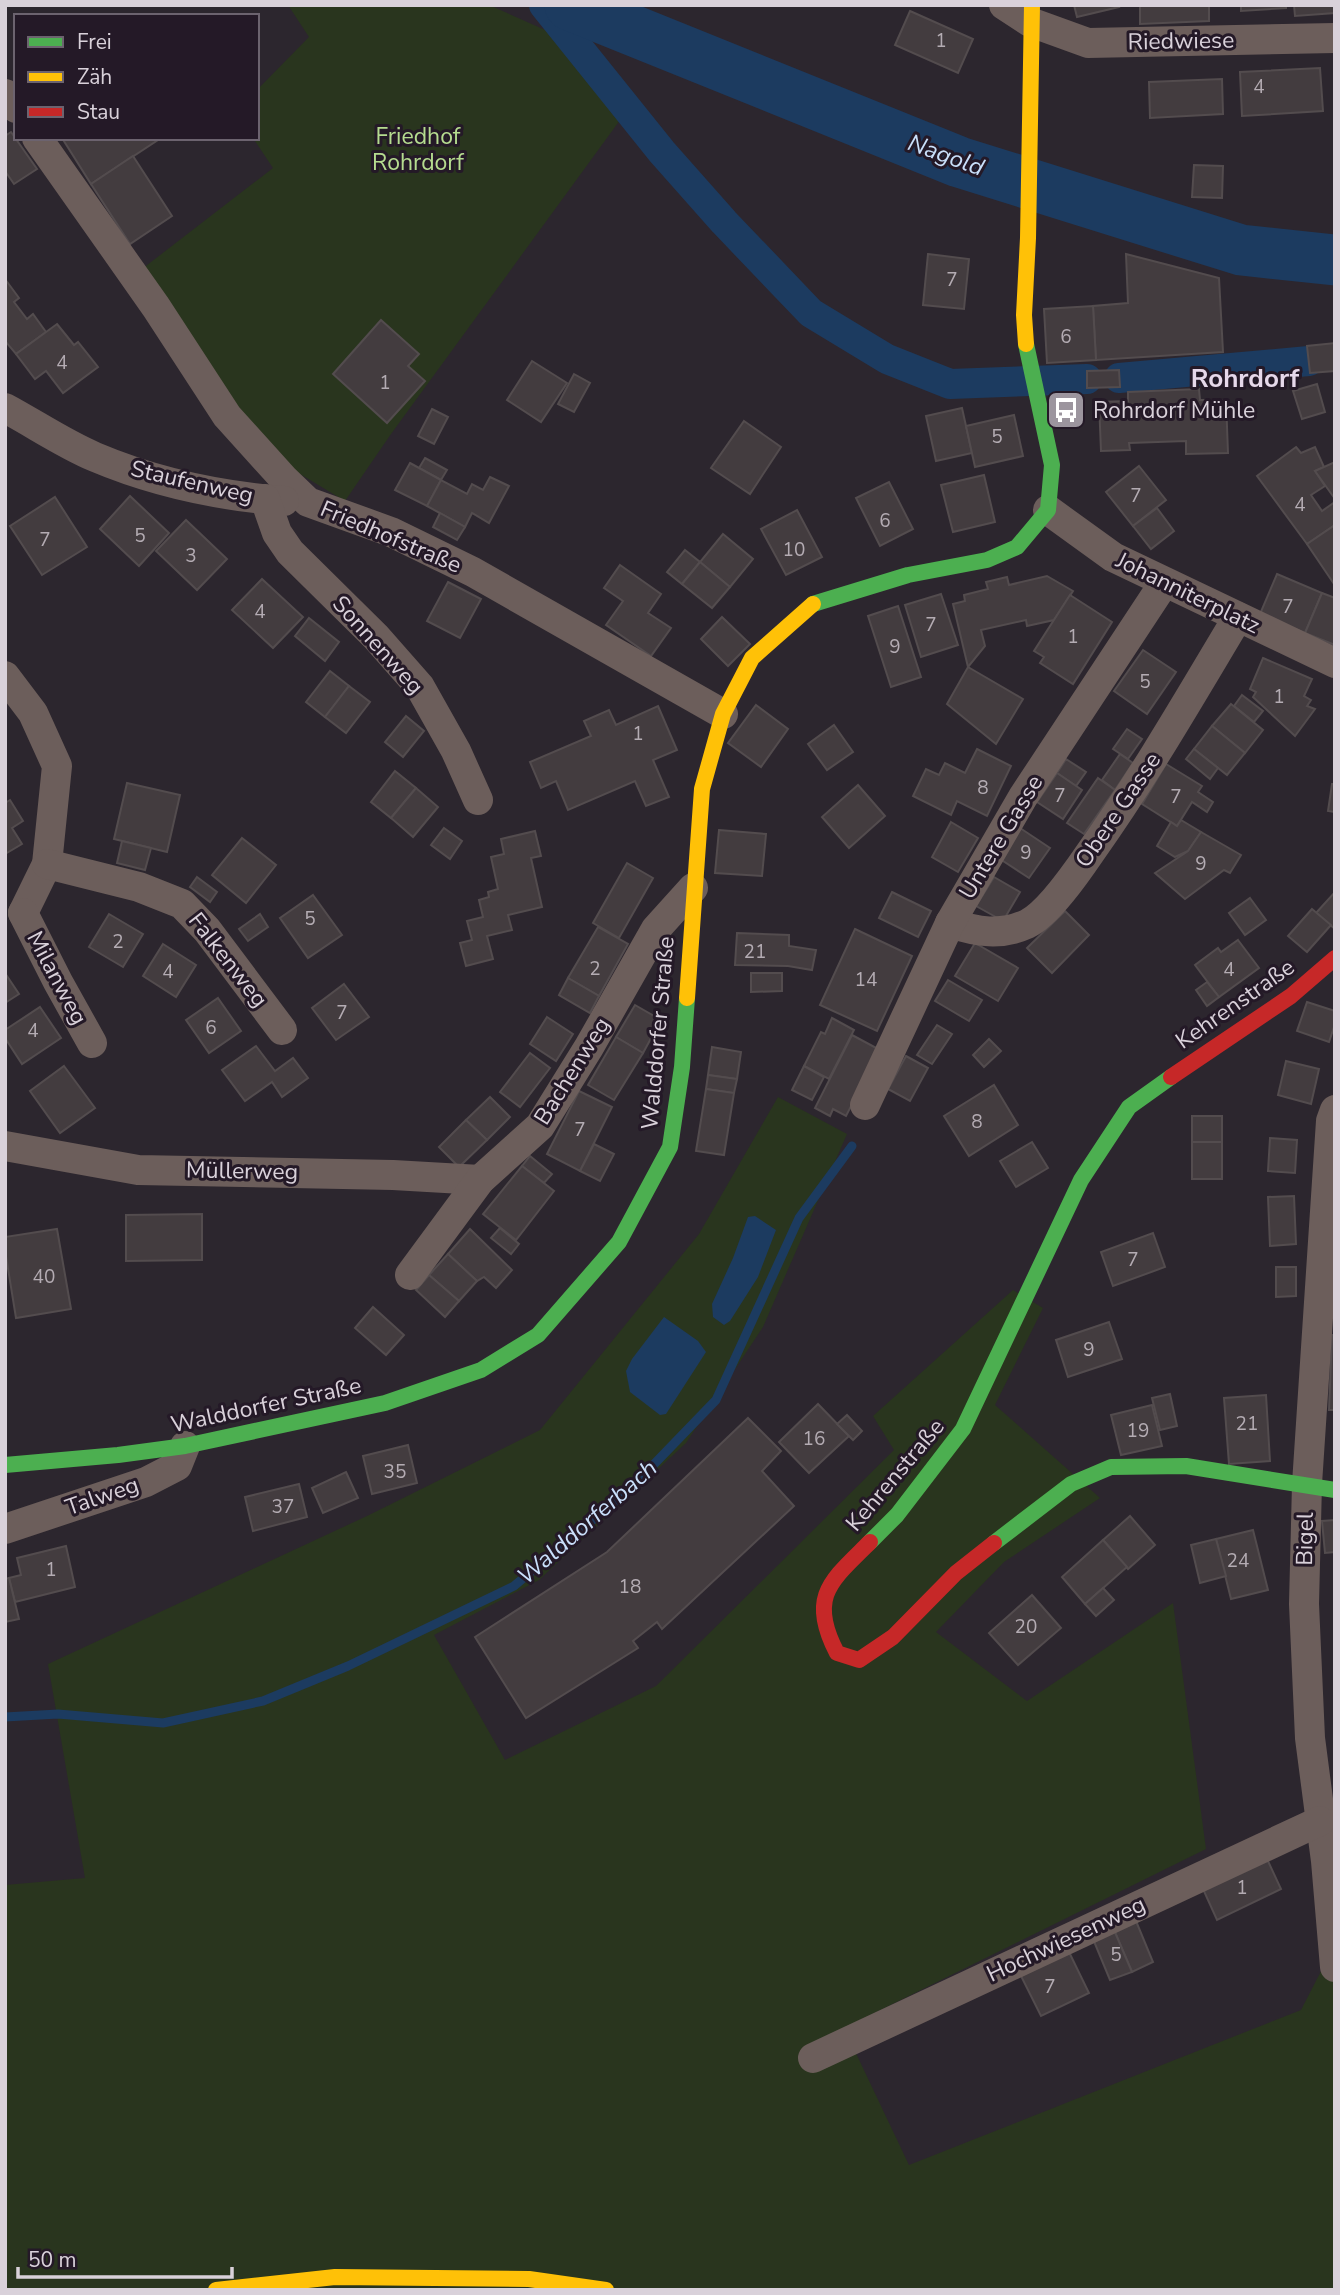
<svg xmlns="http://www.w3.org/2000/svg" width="1340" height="2295" viewBox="0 0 1340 2295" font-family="'Nunito Sans',sans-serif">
  <rect width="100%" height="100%" fill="#2c262e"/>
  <!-- green -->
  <g fill="#29351e">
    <path d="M288,5H489L561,37L623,116L391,434L345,501L275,459L142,269L273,168L253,138H257V90L309,37Z"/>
    <path d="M778,1097L847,1134L763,1327L686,1443L539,1580L434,1635L505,1760L656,1686L894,1450L873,1416L1013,1290L1043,1308L995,1405L1100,1498L1004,1562L936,1632L1027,1701L1173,1603L1206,1849L844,2028L909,2165L1301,2010L1335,1944V2290H5V1885L85,1878L48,1664L367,1516L540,1430L699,1234Z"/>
  </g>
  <!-- water -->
  <g fill="#1c3b60">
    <path d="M755,1216L776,1230L758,1277L730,1321L724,1325L713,1317L712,1304L733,1258L748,1217Z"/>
    <path d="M664,1317L698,1341L706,1352L666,1414L660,1415L630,1392L626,1371L632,1359Z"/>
  </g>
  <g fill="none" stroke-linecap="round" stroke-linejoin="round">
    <!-- stream -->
    <path stroke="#1c3b60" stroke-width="9" d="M5,1717L58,1714L163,1723L263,1701L348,1666L514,1586L632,1487L716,1400L799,1218L852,1146"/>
    <!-- canal -->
    <g stroke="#1c3b60" stroke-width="30">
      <path d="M544,5L662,152L724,222L811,313L887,359L950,384L1087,379"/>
      <path d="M1119,378L1309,361"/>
    </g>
    <!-- river -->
    <path stroke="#1c3b60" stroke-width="51" d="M570,5L959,162L1241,250L1335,260"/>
  </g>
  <!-- building -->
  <g fill="#433c3f" stroke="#534c4e" stroke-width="2">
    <path d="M1074,5H1118L1119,7L1077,17Z"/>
    <path d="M1140,5H1209V21L1140,24Z"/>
    <path d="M1241,5H1286V8L1241,11Z"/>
    <path d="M1294,5H1335V13L1295,16Z"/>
    <path d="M910,11L973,39L958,73L895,45Z"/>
    <path d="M1320,68L1323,111L1242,116L1240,72Z"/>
    <path d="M1222,79L1223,114L1150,118L1149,82Z"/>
    <path d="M11,132L37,169L14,184L5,171V136Z"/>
    <path d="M62,138H161L91,184Z"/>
    <path d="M133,156L172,216L130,244L91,184Z"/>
    <path d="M1194,165L1223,166L1222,198L1192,197Z"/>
    <path d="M928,254L969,259L964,309L923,305Z"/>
    <path d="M1126,254L1219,278L1223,352L1096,360L1093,306L1128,303Z"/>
    <path d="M5,279L19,298L14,302L27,319L33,314L46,332L16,354L5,341Z"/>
    <path d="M1093,306L1096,360L1047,363L1044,309Z"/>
    <path d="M381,320L419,354L408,366L425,381L387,423L333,374Z"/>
    <path d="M57,324L74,345L78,342L98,367L63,393L46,371L35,379L16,354Z"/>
    <path d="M1335,343V371L1310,373L1307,346Z"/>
    <path d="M532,361L567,383L541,422L507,400Z"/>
    <path d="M1119,370L1120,387L1087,388V371Z"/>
    <path d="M574,374L590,383L574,412L558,404Z"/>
    <path d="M1317,384L1325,412L1302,419L1293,391Z"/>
    <path d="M1199,389L1200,400H1226L1228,453L1186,454V441L1129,443L1130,450L1101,451L1099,402L1128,401V392Z"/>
    <path d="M962,408L972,453L936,461L926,416Z"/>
    <path d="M432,409L448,417L434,444L418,436Z"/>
    <path d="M1014,415L1023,456L975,467L966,426Z"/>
    <path d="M744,421L781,447L750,494L711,468Z"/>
    <path d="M1296,447L1301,453L1315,447L1324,467L1315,471L1325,486L1311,495L1322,511L1335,502V525L1307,544L1257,476Z"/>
    <path d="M425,458L447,470L441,480L419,468Z"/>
    <path d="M1335,462V499L1315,471Z"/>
    <path d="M410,463L441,480L427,506L395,490Z"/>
    <path d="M1139,466L1166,500L1133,526L1106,492Z"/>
    <path d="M984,475L995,522L953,532L941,485Z"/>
    <path d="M490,477L509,486L489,523L472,513L465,527L427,506L441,480L467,494L472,484L483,490Z"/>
    <path d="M889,482L913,529L880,546L856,498Z"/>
    <path d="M130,496L169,533L139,566L100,529Z"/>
    <path d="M55,497L87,547L42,575L10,526Z"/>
    <path d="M1157,508L1174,531L1151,549L1133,526Z"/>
    <path d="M797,510L822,557L786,575L761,529Z"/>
    <path d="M440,513L465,527L457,540L433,527Z"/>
    <path d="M186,520L227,559L197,590L156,551Z"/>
    <path d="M1335,525V583L1334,584L1307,544Z"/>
    <path d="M723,534L753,559L730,587L700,562Z"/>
    <path d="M685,550L700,562L682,584L667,572Z"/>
    <path d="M700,562L730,587L712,608L682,584Z"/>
    <path d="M620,565L661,594L648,613L671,628L651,656L606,625L623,601L604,588Z"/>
    <path d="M1277,574L1322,593L1305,633L1260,614Z"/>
    <path d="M1047,576L1073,591L1054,620L1027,626L1026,620L981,630L985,646L968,667L953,604L965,601L964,595L988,589L986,582L1007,577L1009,585Z"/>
    <path d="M262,579L303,617L273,648L232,610Z"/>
    <path d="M448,582L481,599L460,638L427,621Z"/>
    <path d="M1322,593L1335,598V645L1305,633Z"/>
    <path d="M941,594L958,645L921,657L905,605Z"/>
    <path d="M1070,595L1112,622L1073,684L1040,663L1044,657L1034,651Z"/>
    <path d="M898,606L921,677L891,687L868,616Z"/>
    <path d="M722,617L750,644L728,666L701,639Z"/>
    <path d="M309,618L339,642L325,661L295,636Z"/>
    <path d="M1143,650L1176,672L1147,714L1114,691Z"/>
    <path d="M1263,658L1312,679L1304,696L1311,700L1307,706L1315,709L1295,736L1253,697L1256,692L1250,689Z"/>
    <path d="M968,667L1023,699L996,744L947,704Z"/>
    <path d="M330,671L349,686L325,717L306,702Z"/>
    <path d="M349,686L370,702L346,733L325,717Z"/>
    <path d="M1242,695L1263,711L1254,722L1234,706Z"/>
    <path d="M1231,704L1263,730L1245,753L1212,726Z"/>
    <path d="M756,705L788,729L761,767L728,743Z"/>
    <path d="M658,706L677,750L653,760L669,797L646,806L635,781L568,810L556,781L541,788L530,762L591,736L584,721L609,710L616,725Z"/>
    <path d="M406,716L424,731L403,757L385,742Z"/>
    <path d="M834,725L853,752L827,770L808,744Z"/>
    <path d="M1212,726L1245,753L1227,775L1194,749Z"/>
    <path d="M1127,729L1142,739L1128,759L1113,749Z"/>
    <path d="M977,749L1011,766L987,816L957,801L951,815L913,796L926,769L939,775L945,763L965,773Z"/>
    <path d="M1194,749L1218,768L1210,779L1186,759Z"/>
    <path d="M1120,754L1133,763L1115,790L1102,780Z"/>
    <path d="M1066,759L1086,772L1076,786L1057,773Z"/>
    <path d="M1166,764L1202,786L1198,792L1213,802L1207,812L1192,802L1177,826L1142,804Z"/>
    <path d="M395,771L416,788L391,818L371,802Z"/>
    <path d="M1057,773L1082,790L1063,819L1037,802Z"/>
    <path d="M1098,778L1115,790L1084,834L1067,823Z"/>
    <path d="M127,783L180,795L167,852L114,839Z"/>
    <path d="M1332,784H1335V812L1328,811Z"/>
    <path d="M858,785L885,816L849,848L822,817Z"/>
    <path d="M416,788L438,807L413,837L391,818Z"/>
    <path d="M10,800L23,821L12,828L22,844L5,854V803Z"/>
    <path d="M1181,820L1201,832L1188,851L1175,857L1157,846L1171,822L1177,826Z"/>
    <path d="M951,822L978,838L958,872L932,857Z"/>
    <path d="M444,828L462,841L450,859L431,845Z"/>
    <path d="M1020,828L1050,848L1029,878L1000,859Z"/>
    <path d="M719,830L766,834L762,876L715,873Z"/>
    <path d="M535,831L541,856L531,858L542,907L508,915L512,930L487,936L493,959L466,966L460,943L472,940L467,921L483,917L479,900L489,897L488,892L498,889L491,857L504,854L501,839Z"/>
    <path d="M1201,832L1241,855L1230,873L1224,870L1185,899L1155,873L1188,851Z"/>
    <path d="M242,838L276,865L246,903L212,875Z"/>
    <path d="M122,841L151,848L145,870L117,863Z"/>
    <path d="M627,863L653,878L619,938L593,923Z"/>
    <path d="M197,877L217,892L210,902L190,887Z"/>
    <path d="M994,877L1020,892L1003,921L976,906Z"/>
    <path d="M892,892L931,911L918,937L879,918Z"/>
    <path d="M1335,892V929L1316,913Z"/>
    <path d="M313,895L342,935L308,958L280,918Z"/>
    <path d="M1250,898L1266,920L1245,935L1229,913Z"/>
    <path d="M1312,909L1331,925L1307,952L1288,936Z"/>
    <path d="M1065,911L1089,935L1052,973L1027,948Z"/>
    <path d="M109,914L143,934L123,967L89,947Z"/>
    <path d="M260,914L268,927L248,941L239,929Z"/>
    <path d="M598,927L628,944L599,996L568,978Z"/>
    <path d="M855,929L912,956L877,1031L820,1005Z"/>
    <path d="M737,933L789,935V946L816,950L812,970L788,966L735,965Z"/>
    <path d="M1238,940L1259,968L1219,997L1195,965L1218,948L1221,952Z"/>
    <path d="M975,943L1018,968L998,1001L955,976Z"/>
    <path d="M163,944L196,965L176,997L143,976Z"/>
    <path d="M5,973L19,994L5,1003Z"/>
    <path d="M751,973H782V991L751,992Z"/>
    <path d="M568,978L599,996L590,1013L559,995Z"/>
    <path d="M948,980L982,1000L969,1021L935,1001Z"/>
    <path d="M1207,982L1219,997L1207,1006L1196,990Z"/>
    <path d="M344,984L369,1017L336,1040L312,1008Z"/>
    <path d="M218,998L241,1031L209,1053L186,1020Z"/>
    <path d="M1307,1002L1335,1011V1024L1329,1042L1297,1031Z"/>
    <path d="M635,1005L661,1020L643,1053L616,1037Z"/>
    <path d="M40,1007L61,1038L22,1064L5,1038V1030Z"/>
    <path d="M547,1017L573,1034L556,1061L530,1044Z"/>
    <path d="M832,1018L854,1030L829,1079L804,1066L821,1032L825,1034Z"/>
    <path d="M937,1025L952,1034L932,1064L917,1055Z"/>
    <path d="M852,1035L880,1050L846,1116L833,1109L830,1116L815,1108Z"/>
    <path d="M616,1037L643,1053L614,1100L588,1085Z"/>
    <path d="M989,1039L1001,1051L984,1067L973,1055Z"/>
    <path d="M256,1046L275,1071L293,1058L308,1078L282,1097L272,1082L245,1101L222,1070Z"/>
    <path d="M712,1047L741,1052L737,1079L708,1075Z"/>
    <path d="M530,1053L550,1068L520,1107L500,1092Z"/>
    <path d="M906,1056L928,1068L910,1101L888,1089Z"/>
    <path d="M1286,1061L1319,1069L1311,1104L1278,1095Z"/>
    <path d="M64,1066L95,1108L60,1133L30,1091Z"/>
    <path d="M804,1066L824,1077L812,1100L792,1090Z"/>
    <path d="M708,1075L737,1079L734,1093L706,1089Z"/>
    <path d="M994,1085L1018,1125L969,1156L944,1116Z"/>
    <path d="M706,1089L734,1093L724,1155L696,1151Z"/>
    <path d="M579,1091L612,1107L580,1171L547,1154Z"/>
    <path d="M490,1097L510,1117L487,1140L466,1120Z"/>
    <rect x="1192" y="1116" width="30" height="26"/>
    <path d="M466,1120L487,1140L459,1167L439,1147Z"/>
    <path d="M1270,1138L1297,1140L1295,1173L1268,1171Z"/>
    <path d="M1032,1142L1048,1168L1016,1187L1000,1161Z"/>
    <rect x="1192" y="1142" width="30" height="37"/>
    <path d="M594,1144L614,1154L600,1181L580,1171Z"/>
    <path d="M530,1156L552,1174L544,1183L522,1166Z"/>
    <path d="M522,1166L554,1191L516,1240L483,1214Z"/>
    <path d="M1294,1196L1296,1244L1270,1246L1268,1197Z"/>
    <path d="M202,1214V1260L126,1261V1215Z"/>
    <path d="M500,1228L519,1244L511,1254L491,1238Z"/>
    <path d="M57,1229L71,1309L16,1318L5,1250V1237Z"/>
    <path d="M470,1229L512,1270L496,1288L484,1277L477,1281L448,1254Z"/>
    <path d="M1153,1233L1165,1267L1113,1286L1101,1252Z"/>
    <path d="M448,1254L477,1281L459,1301L429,1275Z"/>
    <path d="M1276,1267H1296V1296L1276,1297Z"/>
    <path d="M429,1275L459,1301L445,1317L416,1290Z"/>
    <path d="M373,1307L404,1335L386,1355L355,1328Z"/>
    <path d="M1109,1322L1122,1359L1068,1377L1056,1340Z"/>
    <path d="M1332,1335H1335V1410H1329Z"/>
    <path d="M1170,1394L1177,1426L1160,1430L1152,1398Z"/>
    <path d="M1266,1395L1270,1461L1229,1464L1224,1398Z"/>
    <path d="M818,1404L849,1436L809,1473L779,1442Z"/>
    <path d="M1152,1405L1162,1446L1121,1455L1111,1415Z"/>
    <path d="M847,1415L862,1431L853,1440L837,1424Z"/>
    <path d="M748,1418L781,1451L762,1471L794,1506L662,1629L657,1622L633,1641L638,1648L526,1718L475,1637L607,1552Z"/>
    <path d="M408,1445L417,1483L372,1494L363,1456Z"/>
    <path d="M346,1472L358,1498L323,1513L312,1488Z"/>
    <path d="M299,1484L307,1517L253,1531L245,1497Z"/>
    <path d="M1130,1516L1155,1545L1128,1569L1103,1540Z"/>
    <path d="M1335,1520V1552L1325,1553L1322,1521Z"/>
    <path d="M1253,1530L1268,1590L1231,1599L1216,1539Z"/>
    <path d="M1216,1539L1226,1576L1200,1583L1191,1545Z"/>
    <path d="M1103,1540L1127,1567L1085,1604L1062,1577Z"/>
    <path d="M66,1546L75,1587L15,1602L9,1578L21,1575L17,1558Z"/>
    <path d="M9,1578L19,1619L5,1622V1579Z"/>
    <path d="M1103,1588L1114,1600L1096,1616L1085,1604Z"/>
    <path d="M1032,1595L1061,1628L1018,1665L989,1633Z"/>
    <path d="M1267,1859L1281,1889L1217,1920L1203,1889Z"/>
    <path d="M1136,1921L1153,1962L1132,1972L1114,1930Z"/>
    <path d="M1114,1930L1132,1972L1110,1980L1093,1939Z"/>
    <path d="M1069,1952L1089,1993L1041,2016L1021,1976Z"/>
  </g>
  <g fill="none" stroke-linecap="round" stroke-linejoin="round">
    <!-- street -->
    <g stroke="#6c5e5b" stroke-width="30">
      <path d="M1004,5L1030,22L1088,43L1335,38"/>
      <path d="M5,94L16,108"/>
      <path d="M37,138L156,307L227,416L284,479L308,502L391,532L473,572L723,714"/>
      <path d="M5,408C35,424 64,444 95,457C154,482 221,496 284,501"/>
      <path d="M265,499L277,533L290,552L376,637L420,687L456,751L478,800"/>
      <path d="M1048,510L1113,557L1335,663"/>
      <path d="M5,676L33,713L57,766L47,864L23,913"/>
      <path d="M47,864L139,887L182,904L207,930L282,1030"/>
      <path d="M23,913L58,982L92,1043"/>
      <path d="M950,923C977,932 1001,936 1027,924C1048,914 1077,872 1090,853C1144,777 1190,697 1238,617"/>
      <path d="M865,1105L950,923L1023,797L1164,583"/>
      <path d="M1335,1110L1331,1121L1307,1484L1304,1604L1310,1738L1326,1861L1335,1967"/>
      <path d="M5,1146L138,1170L393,1175L480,1180"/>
      <path d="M410,1275L480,1180L540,1126L589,1047L656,929L693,888"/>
      <path d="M5,1529L146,1482L177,1466L185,1446"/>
      <path d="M813,2058L1320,1821"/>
    </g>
    <!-- fast -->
    <g stroke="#4caf50" stroke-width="16">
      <path d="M813,604L908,575L987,560L1017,547L1048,510L1052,465L1026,344"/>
      <path d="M5,1465L118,1455L185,1446L385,1403L481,1370L538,1335L619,1242L670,1147L682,1067L687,998"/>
      <path d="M870,1542L897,1515L963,1429L1081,1180L1129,1107L1171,1077"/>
      <path d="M994,1543L1071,1484L1111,1467L1186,1466L1335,1490"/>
    </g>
    <!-- slow -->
    <g stroke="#ffc107" stroke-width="16">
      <path d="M1026,344L1024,315L1028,238L1032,5"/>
      <path d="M687,998L702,789L723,714L752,658L813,604"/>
      <path d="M216,2290L335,2277L529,2279L606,2290"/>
    </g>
    <!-- jam -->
    <g stroke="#c62828" stroke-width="16">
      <path d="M1171,1077L1291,996L1335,958"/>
      <path d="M870,1542C832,1580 807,1596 837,1653L859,1660L893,1637L956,1573L994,1543"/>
    </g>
  </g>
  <!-- icons -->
  <defs>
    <symbol id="bus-square" viewBox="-11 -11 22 22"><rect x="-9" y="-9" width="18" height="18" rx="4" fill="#9c959e" stroke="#241927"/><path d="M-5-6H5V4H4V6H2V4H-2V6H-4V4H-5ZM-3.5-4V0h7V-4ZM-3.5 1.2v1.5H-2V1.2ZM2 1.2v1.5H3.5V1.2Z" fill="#fff"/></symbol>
  </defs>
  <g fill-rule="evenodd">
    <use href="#bus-square" x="1044" y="388" width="44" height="44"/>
  </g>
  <g text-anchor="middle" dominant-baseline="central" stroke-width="6" stroke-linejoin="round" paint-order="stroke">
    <!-- number labels -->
    <g font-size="19" fill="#b4acb3">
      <text x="941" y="41">1</text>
      <text x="1259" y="87">4</text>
      <text x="952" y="280">7</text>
      <text x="1066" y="337">6</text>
      <text x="62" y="363">4</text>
      <text x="385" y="383">1</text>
      <text x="997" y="437">5</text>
      <text x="1136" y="496">7</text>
      <text x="1300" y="505">4</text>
      <text x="885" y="521">6</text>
      <text x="140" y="536">5</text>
      <text x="45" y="540">7</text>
      <text x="794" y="550">10</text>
      <text x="191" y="556">3</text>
      <text x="1288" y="607">7</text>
      <text x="260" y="612">4</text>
      <text x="931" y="625">7</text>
      <text x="1073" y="637">1</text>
      <text x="895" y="647">9</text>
      <text x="1145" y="682">5</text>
      <text x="1279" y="697">1</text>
      <text x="638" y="734">1</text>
      <text x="983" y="788">8</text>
      <text x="1060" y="796">7</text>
      <text x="1176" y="797">7</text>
      <text x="1026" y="853">9</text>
      <text x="1201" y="864">9</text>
      <text x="310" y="919">5</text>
      <text x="118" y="942">2</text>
      <text x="755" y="952">21</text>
      <text x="595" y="969">2</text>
      <text x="1229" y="970">4</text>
      <text x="168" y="972">4</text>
      <text x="866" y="980">14</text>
      <text x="342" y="1013">7</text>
      <text x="211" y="1028">6</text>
      <text x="33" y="1031">4</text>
      <text x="977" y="1122">8</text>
      <text x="580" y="1130">7</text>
      <text x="1133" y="1260">7</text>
      <text x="44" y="1277">40</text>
      <text x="1089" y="1350">9</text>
      <text x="1247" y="1424">21</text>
      <text x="1138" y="1431">19</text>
      <text x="814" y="1439">16</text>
      <text x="395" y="1472">35</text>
      <text x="283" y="1507">37</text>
      <text x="1238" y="1561">24</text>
      <text x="51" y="1570">1</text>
      <text x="630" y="1587">18</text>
      <text x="1026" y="1627">20</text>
      <text x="1242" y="1888">1</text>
      <text x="1116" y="1955">5</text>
      <text x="1050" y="1987">7</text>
    </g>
    <!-- street labels -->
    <g font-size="23" fill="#d9d1da" stroke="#241927">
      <text transform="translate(1181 41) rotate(-1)">Riedwiese</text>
      <text transform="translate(192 482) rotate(13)">Staufenweg</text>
      <text transform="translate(391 537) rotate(23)">Friedhofstraße</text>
      <text transform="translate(1188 593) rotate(26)">Johanniterplatz</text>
      <text transform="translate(378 645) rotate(48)">Sonnenweg</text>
      <text transform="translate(1118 810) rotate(-56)">Obere Gasse</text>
      <text transform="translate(1001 837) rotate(-59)">Untere Gasse</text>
      <text transform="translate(228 960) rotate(52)">Falkenweg</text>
      <text transform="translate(57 978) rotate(62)">Milanweg</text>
      <text transform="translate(1235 1004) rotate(-35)">Kehrenstraße</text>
      <text transform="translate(658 1033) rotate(-85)">Walddorfer Straße</text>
      <text transform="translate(572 1071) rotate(-58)">Bachenweg</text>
      <text transform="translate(242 1171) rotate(1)">Müllerweg</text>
      <text transform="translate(266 1405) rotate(-12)">Walddorfer Straße</text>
      <text transform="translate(895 1475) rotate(-50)">Kehrenstraße</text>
      <text transform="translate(102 1496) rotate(-19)">Talweg</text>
      <text transform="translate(1305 1539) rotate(-89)">Bigel</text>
      <text transform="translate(1066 1939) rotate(-25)">Hochwiesenweg</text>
    </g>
    <!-- park labels -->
    <g font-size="23" fill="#b5dc8f" stroke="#241927">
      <text x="418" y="136">Friedhof<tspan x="418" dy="26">Rohrdorf</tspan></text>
    </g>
    <!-- poi labels -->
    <g font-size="23" fill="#d9d1da" stroke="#241927" text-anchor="start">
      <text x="1093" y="410">Rohrdorf Mühle</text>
    </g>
    <!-- water labels -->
    <g font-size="24" font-style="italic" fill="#c9dffa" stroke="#241927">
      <text transform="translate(946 155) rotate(20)">Nagold</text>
      <text transform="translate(587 1522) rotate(-41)">Walddorferbach</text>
    </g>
    <!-- quarter labels -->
    <g font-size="26" font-weight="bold" fill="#e6d8ea" stroke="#241927">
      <text x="1245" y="378">Rohrdorf</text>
    </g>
  </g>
  <!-- border -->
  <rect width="1340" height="2295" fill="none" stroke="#d9d1da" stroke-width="14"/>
  <!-- legend -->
  <rect x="14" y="14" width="245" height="126" fill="#241927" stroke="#6c636f" stroke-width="2"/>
  <rect x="28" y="37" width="35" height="10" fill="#4caf50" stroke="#6c636f" stroke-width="2"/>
  <text x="77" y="49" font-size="21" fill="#d9d1da">Frei</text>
  <rect x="28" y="72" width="35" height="10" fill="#ffc107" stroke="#6c636f" stroke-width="2"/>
  <text x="77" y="84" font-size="21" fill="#d9d1da">Zäh</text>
  <rect x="28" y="107" width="35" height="10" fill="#c62828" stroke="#6c636f" stroke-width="2"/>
  <text x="77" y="119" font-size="21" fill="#d9d1da">Stau</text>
  <!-- scale -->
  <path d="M18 2267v10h214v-10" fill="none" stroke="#d9d1da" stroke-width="3.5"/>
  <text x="28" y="2267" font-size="21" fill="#d9d1da" stroke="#241927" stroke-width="5" paint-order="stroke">50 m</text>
</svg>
